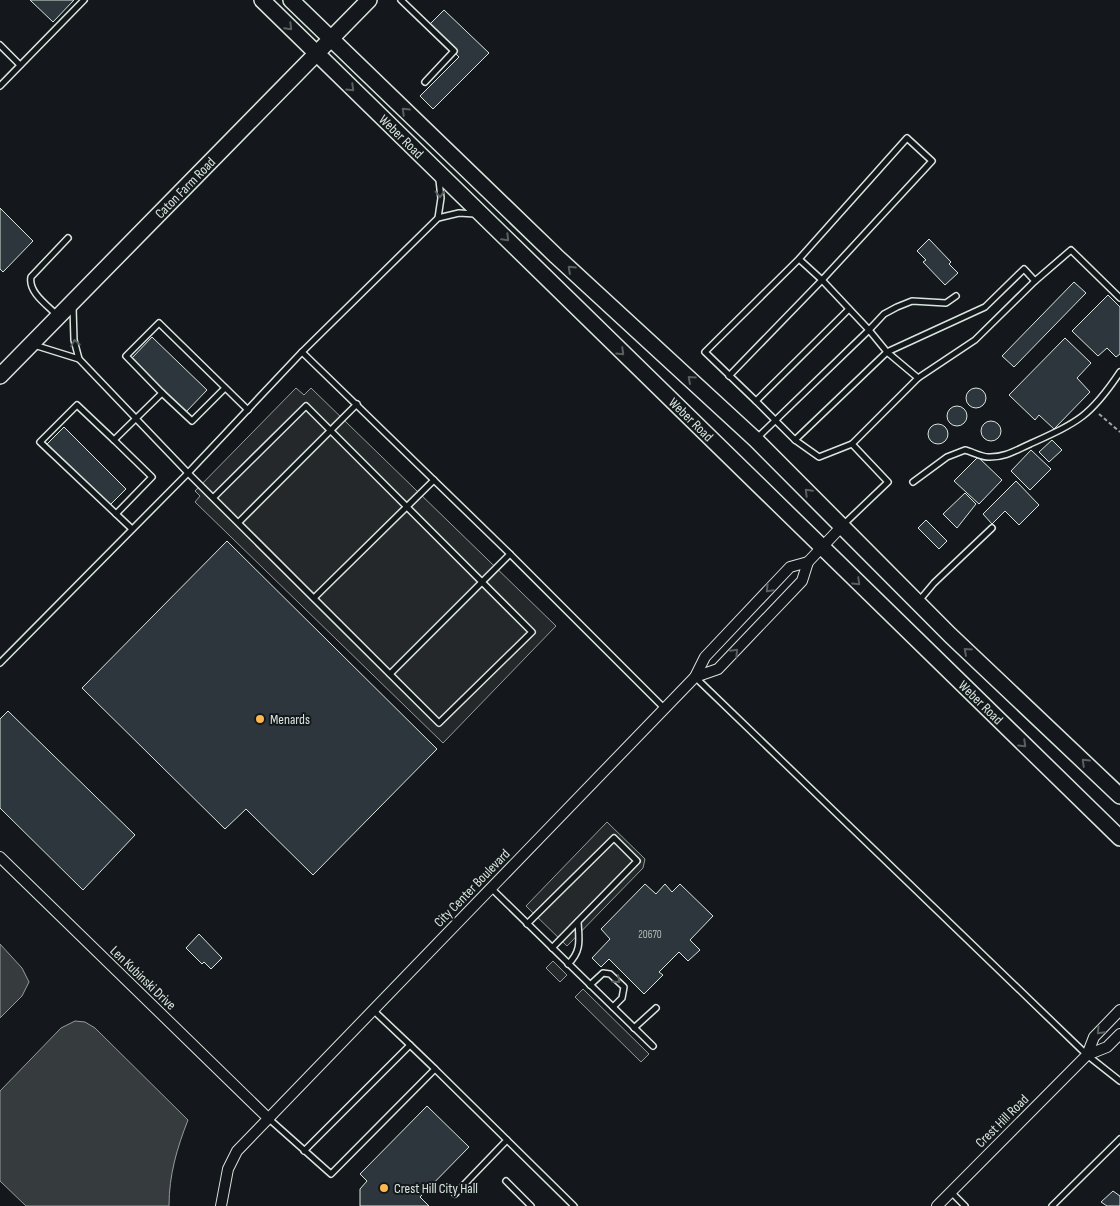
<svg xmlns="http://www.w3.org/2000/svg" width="1120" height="1206" viewBox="0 0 1120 1206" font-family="'Sofia Sans Condensed',sans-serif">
  <rect width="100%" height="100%" fill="#14181c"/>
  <!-- parking -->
  <g fill="#24282b" stroke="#939e99">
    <path d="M296,388L304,395L311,388L556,626L443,743L195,502L200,496L195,491Z"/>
    <path d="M607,822L645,859L643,868L567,946L526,906Z"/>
    <path d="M553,961L567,975L560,982L546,968Z"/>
    <path d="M583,989L649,1054L641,1062L575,997Z"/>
  </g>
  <!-- water -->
  <g fill="#363b3e" stroke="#939e99">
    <path d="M0,944L22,968L29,982L22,996L0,1018Z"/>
    <path d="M75,1021L85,1022L95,1028L188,1120C177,1148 169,1175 169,1206H26L0,1181V1091L61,1028Z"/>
  </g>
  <!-- building -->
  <g fill="#2c363c" stroke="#d8e6dc">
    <path d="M30,0H74L53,22Z"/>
    <path d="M444,10L489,53L433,109L420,96L459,57L428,26Z"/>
    <path d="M0,208L33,241L3,272L0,269Z"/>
    <path d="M929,239L951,262L949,264L958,273L945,285L923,262L926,260L917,251Z"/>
    <path d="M1074,282L1086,293L1014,367L1002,356Z"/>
    <path d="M1108,295L1120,307V354L1116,357L1107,348L1098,356L1072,331Z"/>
    <path d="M152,337L207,390L186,412L131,359Z"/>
    <path d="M1065,338L1091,363L1077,378L1090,392L1054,429L1039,415L1035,420L1009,395Z"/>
    <circle cx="976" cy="398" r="10"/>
    <circle cx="957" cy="416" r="10"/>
    <circle cx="991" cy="431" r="10"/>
    <circle cx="938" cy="434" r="10"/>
    <path d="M64,427L126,489L108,507L46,445Z"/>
    <path d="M1052,440L1062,450L1049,462L1039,452Z"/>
    <path d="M1031,450L1051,469L1030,490L1011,471Z"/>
    <path d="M978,457L1002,480L979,504L954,481Z"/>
    <path d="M1016,481L1039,505L1019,525L1005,511L992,524L983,514Z"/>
    <path d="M965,493L976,504L957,528L943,514Z"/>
    <path d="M926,520L947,541L939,549L918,528Z"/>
    <path d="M227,541L437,749L313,875L246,809L225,829L82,688Z"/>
    <path d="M8,711L135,835L83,890L0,808V719Z"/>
    <path d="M645,884L656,894L665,884L672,892L680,884L713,916L690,940L700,950L688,961L679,952L659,972L663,975L644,994L609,959L601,967L592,958L610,939L601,929Z"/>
    <path d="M199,934L222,958L211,969L204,962L202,964L186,948Z"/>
    <path d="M427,1106L469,1147L420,1197L429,1206H360V1189L367,1181L360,1174Z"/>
    <path d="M1113,1191L1120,1196V1206H1107L1101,1202Z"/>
  </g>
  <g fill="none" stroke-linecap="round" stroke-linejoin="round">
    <defs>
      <g id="lane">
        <path d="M401,0L454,51L425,82"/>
        <path d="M0,45L20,65"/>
        <path d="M0,86L84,0"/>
        <path d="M438,218L441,198L439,180"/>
        <path d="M1035,281L1071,250L1120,298"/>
        <path d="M849,309L756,401L795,440L819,457L852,444L918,378L887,352L869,330L884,314L897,307L912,301L946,303L956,296"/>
        <path d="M57,315C47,305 28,292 31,277L68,238"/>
        <path d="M34,345L79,359L74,340L73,307"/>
        <path d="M302,352L510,554L664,708"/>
        <path d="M79,359L188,473L439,723L532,632L306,406L214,497"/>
        <path d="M729,376L822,280L869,330L756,439"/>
        <path d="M162,393L192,421L225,388"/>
        <path d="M756,401L705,352L799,259L822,280L932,161L907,138L799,259"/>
        <path d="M114,440L152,477L116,514"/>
        <path d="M795,440L887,352L985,307L1024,269L1035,281L975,340L918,378"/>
        <path d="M913,482L947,457L965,450C973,452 983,458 990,457C1006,457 1016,450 1030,444C1078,422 1090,417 1120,372"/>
        <path d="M239,522L357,404"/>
        <path d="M843,525L888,482L852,444"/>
        <path d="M132,529L40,442L77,405L114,440L162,393L126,356L159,323L248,410"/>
        <path d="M314,598L434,480"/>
        <path d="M918,602L934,583L992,528"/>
        <path d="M0,663L188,473L302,352L438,218L459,213L475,214"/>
        <path d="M390,674L510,554"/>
        <path d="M695,677L1087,1055L1120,1081"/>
        <path d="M491,888L653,1046"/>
        <path d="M527,924L614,838L637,861L552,948"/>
        <path d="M568,964C582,951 579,939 578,922"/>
        <path d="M590,985L603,973L610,974L624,987L622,998L613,1007"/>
        <path d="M373,1010L410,1045"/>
        <path d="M634,1028L656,1008"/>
        <path d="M435,1069L507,1140L455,1194"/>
        <path d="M268,1118L331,1174L435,1069L410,1045L304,1151"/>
        <path d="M507,1140L574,1206"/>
        <path d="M506,1181L531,1206"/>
        <path d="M951,1192L965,1206"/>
        <path d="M1052,1206L1120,1139"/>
      </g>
      <g id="street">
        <path d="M695,677L718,669L802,581L808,562L842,526"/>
        <path d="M0,857L268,1118"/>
        <path d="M1087,1055L1107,1047L1120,1034"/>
        <path d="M221,1206L228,1169L237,1151L695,677L705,657L790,567L808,562"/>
        <path d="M937,1206L1087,1055L1094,1037L1120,1010"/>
      </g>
      <g id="secondary">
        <path id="s1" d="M262,0L1120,838"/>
        <path d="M291,0L556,256L756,440L950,635L1120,796"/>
        <path id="s2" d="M0,376L369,0"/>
      </g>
    </defs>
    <!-- lane casing -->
    <use href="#lane" stroke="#d8e6dc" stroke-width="8"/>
    <!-- street casing -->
    <use href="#street" stroke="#d8e6dc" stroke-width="12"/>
    <!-- secondary casing -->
    <use href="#secondary" stroke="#d8e6dc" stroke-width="18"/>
    <!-- path -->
    <path stroke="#9da8a2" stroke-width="2" stroke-dasharray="4 2.5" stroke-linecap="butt" d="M1099,414L1120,432"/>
    <!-- lane -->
    <use href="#lane" stroke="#14181c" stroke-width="5"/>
    <!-- street -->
    <use href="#street" stroke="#14181c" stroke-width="10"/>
    <!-- secondary -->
    <use href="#secondary" stroke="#14181c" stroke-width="15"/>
  </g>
  <!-- one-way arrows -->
  <defs><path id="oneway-chevron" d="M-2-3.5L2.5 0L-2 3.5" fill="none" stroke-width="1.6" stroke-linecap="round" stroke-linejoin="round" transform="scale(1.25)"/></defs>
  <g stroke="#59605f">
    <use href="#oneway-chevron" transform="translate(289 27) rotate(45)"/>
    <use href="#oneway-chevron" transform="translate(351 88) rotate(44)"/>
    <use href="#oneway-chevron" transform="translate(405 111) rotate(-136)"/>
    <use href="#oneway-chevron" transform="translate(440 194) rotate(88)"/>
    <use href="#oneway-chevron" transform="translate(506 238) rotate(45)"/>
    <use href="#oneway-chevron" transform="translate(571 269) rotate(-137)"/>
    <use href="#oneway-chevron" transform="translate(75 343) rotate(-101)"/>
    <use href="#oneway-chevron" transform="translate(621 352) rotate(44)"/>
    <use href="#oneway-chevron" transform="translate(691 379) rotate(-138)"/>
    <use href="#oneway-chevron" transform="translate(808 492) rotate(-135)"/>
    <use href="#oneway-chevron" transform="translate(857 582) rotate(44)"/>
    <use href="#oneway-chevron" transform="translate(769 589) rotate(134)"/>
    <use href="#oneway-chevron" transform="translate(967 651) rotate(-138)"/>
    <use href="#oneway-chevron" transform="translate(735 652) rotate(-46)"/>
    <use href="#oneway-chevron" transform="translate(1023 744) rotate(44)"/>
    <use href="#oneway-chevron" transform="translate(1085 762) rotate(-136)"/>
    <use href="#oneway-chevron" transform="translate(617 980) rotate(42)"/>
    <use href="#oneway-chevron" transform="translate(1100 1031) rotate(133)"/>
  </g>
  <!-- markers -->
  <g fill="#ffb74d" stroke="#14181c" stroke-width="2">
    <circle cx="260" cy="719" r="5"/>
    <circle cx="384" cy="1188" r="5"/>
  </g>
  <g text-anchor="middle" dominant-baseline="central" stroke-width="4" stroke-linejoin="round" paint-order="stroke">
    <!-- number labels -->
    <g font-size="11" fill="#adbab4">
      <text x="650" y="934">20670</text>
    </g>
    <!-- street labels -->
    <g font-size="14" fill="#d8e6dc" stroke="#14181c">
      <text stroke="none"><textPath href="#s1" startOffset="195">Weber Road</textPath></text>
      <text stroke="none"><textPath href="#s2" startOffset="264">Caton Farm Road</textPath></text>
      <text stroke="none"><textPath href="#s1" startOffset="600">Weber Road</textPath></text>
      <text stroke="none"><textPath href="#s1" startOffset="1005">Weber Road</textPath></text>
      <text transform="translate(472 888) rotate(-46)">City Center Boulevard</text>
      <text transform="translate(143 978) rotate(44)">Len Kubinski Drive</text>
      <text transform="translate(1002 1121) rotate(-45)">Crest Hill Road</text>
    </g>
    <!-- poi labels -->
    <g font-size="14" fill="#d8e6dc" stroke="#14181c" text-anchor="start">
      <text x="270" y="719">Menards</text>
      <text x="394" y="1188">Crest Hill City Hall</text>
    </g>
  </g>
</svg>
